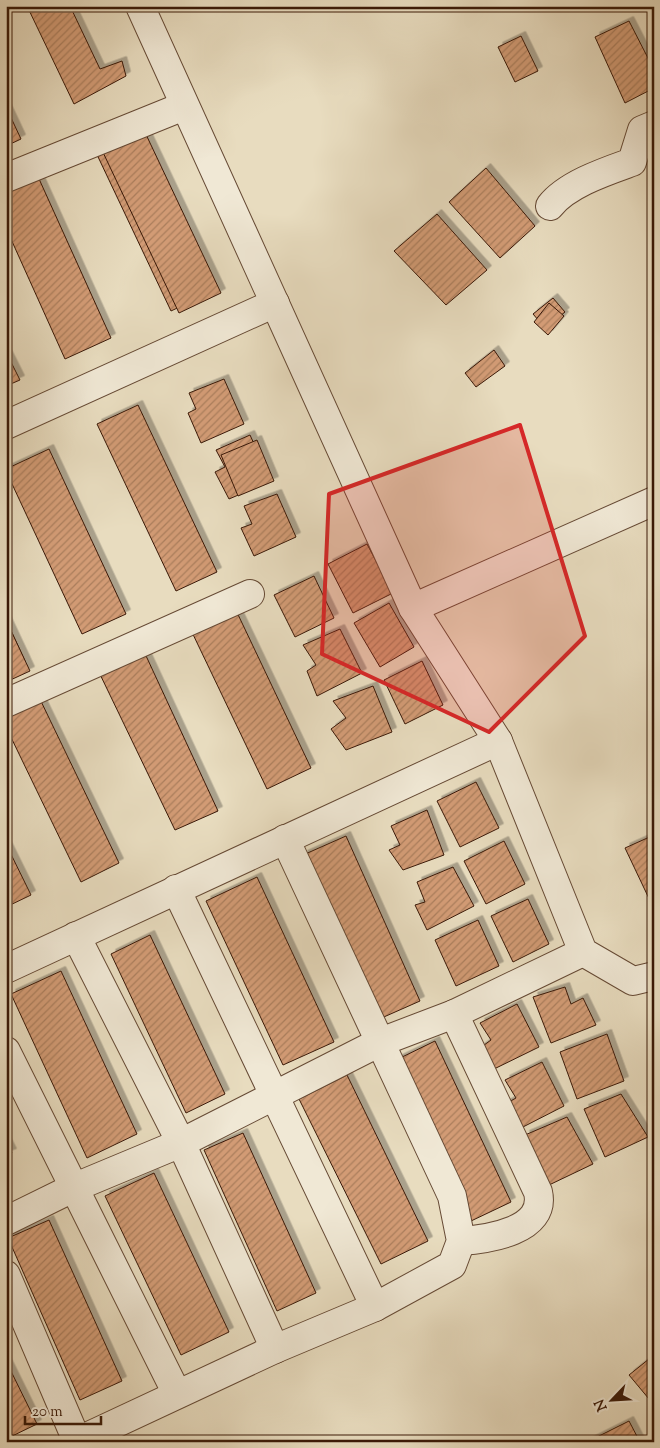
<svg xmlns="http://www.w3.org/2000/svg" width="660" height="1448" viewBox="0 0 660 1448" font-family="'Sorts Mill Goudy',serif">
  <defs>
    <pattern id="building-hatch" width="6" height="6" patternUnits="userSpaceOnUse" patternTransform="scale(1.25)"><rect width="6" height="6" fill="#d29b74"/><path d="M-1 1l2-2M0 6l6-6M5 7l2-2" fill="none" stroke="#ab7e5d"/></pattern>
    <filter id="shadow"><feDropShadow dx="4.5" dy="-4.5" stdDeviation="0" flood-color="#0004"/></filter>
  </defs>
  <rect width="100%" height="100%" fill="#e8dcbf"/>
  <filter id="stains"><feTurbulence type="fractalNoise" baseFrequency=".004" numOctaves="4"/><feColorMatrix values="0 0 0 0 .2 0 0 0 0 .09 0 0 0 0 .02 0 0 0 .5 -.17"/></filter>
  <radialGradient id="worn" r=".72"><stop offset=".6" stop-color="#630" stop-opacity="0"/><stop offset="1" stop-color="#630" stop-opacity=".3"/></radialGradient>
  <!-- building -->
  <g fill="url(#building-hatch)" stroke="#3a1907" filter="url(#shadow)">
    <path d="M27,6H70L100,69L122,61L126,76L74,104Z"/>
    <path d="M629,21L650,62H654V88L625,103L595,37Z"/>
    <path d="M521,36L538,71L515,82L498,47Z"/>
    <path d="M6,107L21,139L6,146Z"/>
    <path d="M134,122L215,290L171,311L91,142Z"/>
    <path d="M142,126L221,293L179,313L100,146Z"/>
    <path d="M486,168L535,226L500,258L449,202Z"/>
    <path d="M35,170L111,338L65,359L6,228V183Z"/>
    <path d="M437,214L487,270L446,305L394,251Z"/>
    <path d="M553,298L565,312L545,328L533,314Z"/>
    <path d="M549,303L564,316L548,335L534,322Z"/>
    <path d="M494,350L505,366L476,387L465,373Z"/>
    <path d="M6,352L20,380L6,386Z"/>
    <path d="M224,379L244,424L201,443L188,413L196,409L189,393Z"/>
    <path d="M138,405L217,572L176,591L97,424Z"/>
    <path d="M250,435L271,481L229,499L215,472L225,467L216,450Z"/>
    <path d="M257,440L274,481L238,496L221,455Z"/>
    <path d="M49,449L126,614L82,634L6,471V469Z"/>
    <path d="M277,494L296,537L254,556L241,528L252,524L244,506Z"/>
    <path d="M367,544L393,593L353,613L328,564Z"/>
    <path d="M314,576L334,618L295,637L274,595Z"/>
    <path d="M389,603L414,647L380,667L354,623Z"/>
    <path d="M233,604L311,768L267,789L189,626Z"/>
    <path d="M6,620L25,661L6,670Z"/>
    <path d="M6,620L30,671L6,682Z"/>
    <path d="M340,629L362,673L317,696L307,671L316,665L303,645Z"/>
    <path d="M141,645L218,811L175,830L96,666Z"/>
    <path d="M422,661L443,705L405,724L384,680Z"/>
    <path d="M373,686L392,732L346,750L331,729L346,718L333,701Z"/>
    <path d="M37,693L119,863L81,882L6,727V709Z"/>
    <path d="M476,782L499,828L460,847L437,801Z"/>
    <path d="M427,810L444,855L403,870L389,850L400,845L391,826Z"/>
    <path d="M654,835V907H653L625,848Z"/>
    <path d="M346,836L420,1001L377,1020L303,855Z"/>
    <path d="M504,841L525,884L486,904L464,861Z"/>
    <path d="M6,844L31,895L6,907Z"/>
    <path d="M453,867L474,906L427,930L415,905L425,902L417,882Z"/>
    <path d="M257,877L334,1042L283,1065L206,901Z"/>
    <path d="M528,899L549,944L513,962L491,916Z"/>
    <path d="M478,920L499,966L456,986L435,940Z"/>
    <path d="M150,935L225,1094L186,1113L111,954Z"/>
    <path d="M61,971L137,1134L87,1158L11,994Z"/>
    <path d="M565,987L571,1004L583,998L596,1025L551,1043L533,997Z"/>
    <path d="M517,1004L539,1047L492,1070L480,1048L491,1040L480,1023Z"/>
    <path d="M607,1034L624,1081L577,1099L560,1052Z"/>
    <path d="M435,1041L511,1202L471,1221L396,1060Z"/>
    <path d="M542,1062L564,1106L521,1128L505,1104L516,1098L505,1080Z"/>
    <path d="M347,1075L428,1241L381,1264L299,1099Z"/>
    <path d="M621,1094L648,1137L605,1157L584,1109Z"/>
    <path d="M567,1117L593,1164L549,1185L525,1135Z"/>
    <path d="M243,1133L316,1293L277,1311L204,1150Z"/>
    <path d="M6,1141L12,1153L6,1155Z"/>
    <path d="M154,1173L229,1332L181,1355L105,1196Z"/>
    <path d="M49,1220L122,1381L80,1400L8,1238Z"/>
    <path d="M654,1355V1405L629,1375Z"/>
    <path d="M6,1361L37,1424L6,1439Z"/>
    <path d="M629,1421L640,1442H587Z"/>
  </g>
  <g fill="none" stroke-linecap="round" stroke-linejoin="round">
    <defs>
      <g id="minor">
        <path d="M140,6L413,608L498,741L583,952L633,981L654,976"/>
        <path d="M6,178L184,106"/>
        <path d="M550,206C567,184 607,171 632,162L642,130L654,125"/>
        <path d="M6,425L275,303"/>
        <path d="M413,608L654,501"/>
        <path d="M6,703L250,594"/>
        <path d="M176,889L375,1307"/>
        <path d="M76,936L181,1143L275,1349"/>
        <path d="M6,969L498,741"/>
        <path d="M454,1014L538,1192C547,1231 488,1239 461,1241"/>
        <path d="M6,1051L177,1394"/>
        <path d="M6,1221L73,1188L181,1143L378,1043L454,1014L583,952"/>
        <path d="M6,1275L77,1441"/>
        <path d="M76,1442L275,1349L375,1307L452,1265L461,1241L452,1196L285,839"/>
      </g>
    </defs>
    <!-- minor casing -->
    <use href="#minor" stroke="#664a35" stroke-width="30"/>
    <!-- minor -->
    <use href="#minor" stroke="#f0e8d5" stroke-width="28"/>
  </g>
  <!-- marked area -->
  <path fill="#d62828" fill-opacity="0.2" stroke="#d62828" stroke-width="4" stroke-linejoin="round" d="M520,425L585,636L489,732L322,654L329,494Z"/>
  <!-- margin -->
  <rect width="660" height="1448" fill="none" stroke="#e8dcbf" stroke-width="25"/>
  <rect x="8" y="8" width="645" height="1433" fill="none" stroke="#3a1907" stroke-width="2.5"/>
  <rect x="12" y="12" width="635" height="1423" fill="none" stroke="#3a1907"/>
  <!-- north arrow -->
  <g transform="translate(612 1400) rotate(245)" stroke="#f0e8d5" stroke-width="4" paint-order="stroke">
  <path d="M0-4L9 19L0 12L-9 19Z" fill="#3a1907"/>
  <text y="-8" font-size="14" font-weight="bold" text-anchor="middle" fill="#3a1907">N</text>
  </g>
  <!-- scale -->
  <path d="M25 1416v8h76v-8" fill="none" stroke="#3a1907" stroke-width="2.5"/>
  <text x="32" y="1416" font-size="15" fill="#3a1907" stroke="#f0e8d5" stroke-width="4" paint-order="stroke">20 m</text>
  <rect width="100%" height="100%" filter="url(#stains)"/>
  <rect width="100%" height="100%" fill="url(#worn)"/>
</svg>
